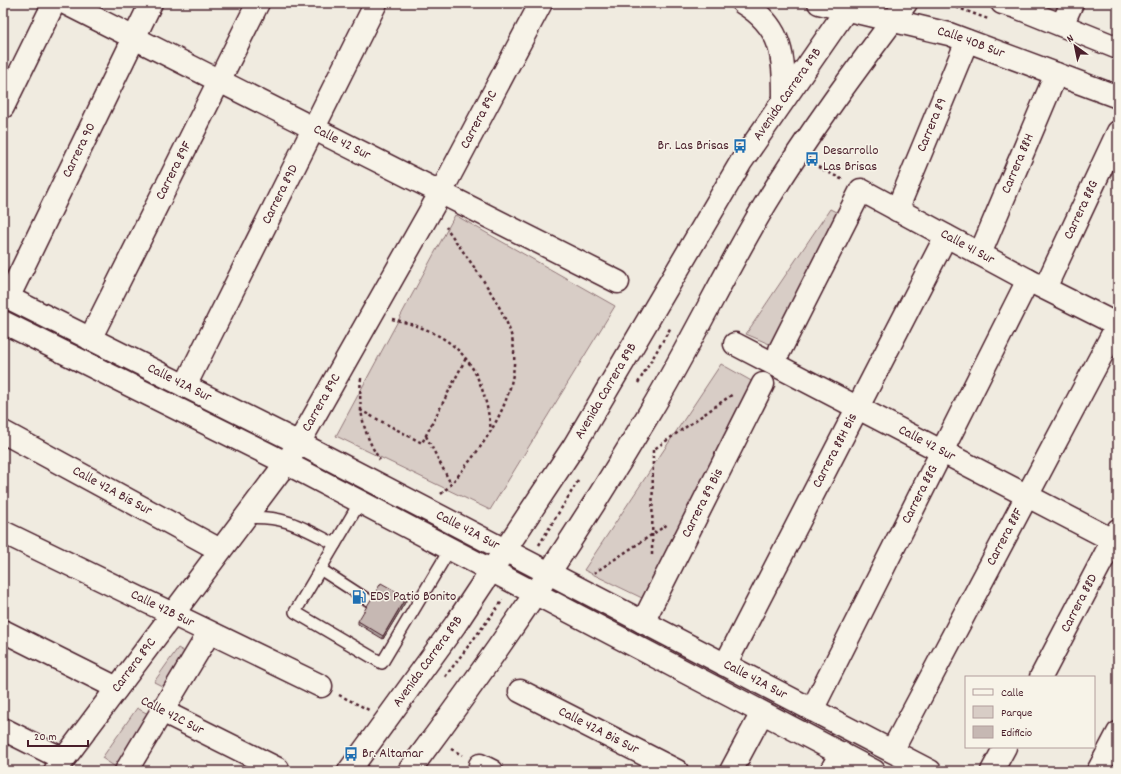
<svg xmlns="http://www.w3.org/2000/svg" width="1121" height="774" viewBox="0 0 1121 774" font-family="Dekko,sans-serif">
  <rect width="100%" height="100%" fill="#f0ebe0"/>
  <filter id="ink" filterUnits="userSpaceOnUse"><feTurbulence type="fractalNoise" baseFrequency=".025" numOctaves="2"/><feDisplacementMap in="SourceGraphic" scale="8" xChannelSelector="R" yChannelSelector="G"/><feConvolveMatrix kernelMatrix="1 2 1 2 8 2 1 2 1" color-interpolation-filters="sRGB"/></filter>
  <g filter="url(#ink)">
    <!-- green -->
    <g fill="#d8cdc6" stroke="#917678">
      <path d="M830,209L840,214L774,346L746,334Z"/>
      <path d="M455,215L615,306L490,510L336,436Z"/>
      <path d="M721,364L755,383L642,598L584,570Z"/>
      <path d="M178,648L188,654L168,689L154,682Z"/>
      <path d="M137,708L152,716L120,770L102,758Z"/>
    </g>
    <g fill="none" stroke-linecap="round" stroke-linejoin="round">
      <defs>
        <g id="lane">
          <path d="M360,502L295,612L382,663L450,549"/>
          <path d="M245,518C285,515 301,527 335,544"/>
          <path d="M320,569L371,602"/>
        </g>
        <g id="street">
          <path id="s1" d="M65,3L618,282"/>
          <path d="M1062,25L1072,3"/>
          <path d="M3,107L54,3"/>
          <path id="s2" d="M897,210L967,41"/>
          <path id="s3" d="M980,254L1056,74"/>
          <path id="s4" d="M1045,288L1118,132"/>
          <path id="s5" d="M8,298L151,3"/>
          <path id="s6" d="M90,339L258,3"/>
          <path id="s7" d="M735,344L1118,543"/>
          <path id="s8" d="M780,350L861,190L1028,280L1118,325"/>
          <path id="s9" d="M185,386L376,3"/>
          <path id="s10" d="M3,432L220,550"/>
          <path id="s11" d="M3,532L321,686"/>
          <path id="s12" d="M643,622L763,384"/>
          <path d="M3,631L117,688"/>
          <path id="s13" d="M725,665L946,236"/>
          <path id="s14" d="M1041,677L1118,530"/>
          <path id="s15" d="M520,691L677,771"/>
          <path id="s16" d="M812,710L1028,280"/>
          <path d="M162,711L278,769"/>
          <path d="M3,729L63,759"/>
          <path id="s17" d="M892,751L1118,324"/>
          <path d="M480,765L492,771"/>
          <path d="M126,771L209,633"/>
          <path d="M731,771L762,713"/>
          <path d="M831,771L841,753"/>
          <path d="M992,771L1005,747"/>
          <path d="M1098,771L1118,733"/>
        </g>
        <g id="secondary">
          <path d="M743,3C783,27 784,57 784,99"/>
          <path id="s18" d="M819,3L949,34L1118,97"/>
          <path d="M1002,3L1016,7L1118,48"/>
          <path id="s19" d="M3,295L299,443L930,771"/>
          <path d="M3,322L286,463L874,771"/>
          <path id="s20" d="M55,771L286,463L299,443L441,192L541,3"/>
          <path id="s21" d="M349,771L455,625L574,446L741,162L851,3"/>
          <path d="M409,771C495,656 577,536 650,412C691,344 725,271 766,203C808,134 857,68 906,3"/>
        </g>
      </defs>
      <!-- lane casing -->
      <use href="#lane" stroke="#4a1f2b" stroke-width="14"/>
      <!-- street casing -->
      <use href="#street" stroke="#4a1f2b" stroke-width="25"/>
      <!-- secondary casing -->
      <use href="#secondary" stroke="#4a1f2b" stroke-width="25"/>
      <!-- path -->
      <g stroke="#4a1f2b" stroke-width="2.5" stroke-dasharray="3 3" stroke-linecap="butt">
        <path d="M945,3L988,19"/>
        <path d="M818,167L843,180"/>
        <path d="M392,319C458,334 483,364 491,431"/>
        <path d="M361,378C358,408 363,435 380,460"/>
        <path d="M638,383L671,327"/>
        <path d="M360,410L422,443L466,358"/>
        <path d="M426,436L451,484"/>
        <path d="M441,494C450,486 458,476 465,467C497,428 530,372 506,321C491,287 466,257 446,227"/>
        <path d="M539,545L578,481"/>
        <path d="M652,555L653,450L733,394"/>
        <path d="M594,573L668,524"/>
        <path d="M445,677L503,600"/>
        <path d="M339,695L369,710"/>
        <path d="M451,749L462,755"/>
      </g>
      <!-- lane -->
      <use href="#lane" stroke="#f7f3e8" stroke-width="11"/>
      <!-- street -->
      <use href="#street" stroke="#f7f3e8" stroke-width="22"/>
      <!-- secondary -->
      <use href="#secondary" stroke="#f7f3e8" stroke-width="22"/>
    </g>
    <!-- wall -->
    <path fill="#aa9e9a" stroke="#4a1f2b" d="M406,601L383,639L358,624V621Z"/>
    <!-- shaded-wall -->
    <path fill="#8b817d" stroke="#4a1f2b" d="M406,597V601L383,639V636Z"/>
    <!-- building -->
    <path fill="#c6b8b3" stroke="#4a1f2b" d="M381,583L406,597L383,636L358,621Z"/>
  </g>
  <!-- icons -->
  <defs>
    <symbol id="bus-bare" viewBox="-9 -9 18 18"><path d="M-5-6H5V4H4V6H2V4H-2V6H-4V4H-5ZM-3.5-4V0h7V-4ZM-3.5 1.2v1.5H-2V1.2ZM2 1.2v1.5H3.5V1.2Z" fill="#1f6fb2" stroke="#f7f3e8" stroke-width="2.5" paint-order="stroke"/></symbol>
    <symbol id="fuel-bare" viewBox="-9 -9 18 18"><path d="M-5.5-6h7V0h2V4h1.3V-2.5L3-4.5l.8-.8L6-3V5H2.5V1h-1V6h-7ZM-4.2-4.7v3.2H.2V-4.7Z" fill="#1f6fb2" stroke="#f7f3e8" stroke-width="2.5" paint-order="stroke"/></symbol>
  </defs>
  <g fill-rule="evenodd">
    <use href="#bus-bare" x="730" y="136" width="20" height="20"/>
    <use href="#bus-bare" x="802" y="149" width="20" height="20"/>
    <use href="#fuel-bare" x="349" y="587" width="20" height="20"/>
    <use href="#bus-bare" x="341" y="744" width="20" height="20"/>
  </g>
  <g text-anchor="middle" dominant-baseline="central" stroke-width="3" stroke-linejoin="round" paint-order="stroke">
    <!-- street labels -->
    <g font-size="14" fill="#4a1f2b" stroke="#f7f3e8">
      <text stroke="none"><textPath href="#s18" startOffset="157">Calle 40B Sur</textPath></text>
      <text stroke="none"><textPath href="#s21" startOffset="807">Avenida Carrera 89B</textPath></text>
      <text stroke="none"><textPath href="#s20" startOffset="779">Carrera 89C</textPath></text>
      <text stroke="none"><textPath href="#s2" startOffset="92">Carrera 89</textPath></text>
      <text stroke="none"><textPath href="#s1" startOffset="310">Calle 42 Sur</textPath></text>
      <text stroke="none"><textPath href="#s5" startOffset="164">Carrera 90</textPath></text>
      <text stroke="none"><textPath href="#s3" startOffset="98">Carrera 88H</textPath></text>
      <text stroke="none"><textPath href="#s6" startOffset="188">Carrera 89F</textPath></text>
      <text stroke="none"><textPath href="#s9" startOffset="214">Carrera 89D</textPath></text>
      <text stroke="none"><textPath href="#s4" startOffset="86">Carrera 88G</textPath></text>
      <text stroke="none"><textPath href="#s8" startOffset="300">Calle 41 Sur</textPath></text>
      <text stroke="none"><textPath href="#s19" startOffset="197">Calle 42A Sur</textPath></text>
      <text stroke="none"><textPath href="#s21" startOffset="459">Avenida Carrera 89B</textPath></text>
      <text stroke="none"><textPath href="#s20" startOffset="455">Carrera 89C</textPath></text>
      <text stroke="none"><textPath href="#s7" startOffset="216">Calle 42 Sur</textPath></text>
      <text stroke="none"><textPath href="#s13" startOffset="241">Carrera 88H Bis</textPath></text>
      <text stroke="none"><textPath href="#s10" startOffset="124">Calle 42A Bis Sur</textPath></text>
      <text stroke="none"><textPath href="#s16" startOffset="241">Carrera 88G</textPath></text>
      <text stroke="none"><textPath href="#s12" startOffset="133">Carrera 89 Bis</textPath></text>
      <text stroke="none"><textPath href="#s19" startOffset="521">Calle 42A Sur</textPath></text>
      <text stroke="none"><textPath href="#s17" startOffset="242">Carrera 88F</textPath></text>
      <text stroke="none"><textPath href="#s14" startOffset="83">Carrera 88D</textPath></text>
      <text stroke="none"><textPath href="#s11" startOffset="177">Calle 42B Sur</textPath></text>
      <text stroke="none"><textPath href="#s21" startOffset="135">Avenida Carrera 89B</textPath></text>
      <text stroke="none"><textPath href="#s20" startOffset="132">Carrera 89C</textPath></text>
      <text stroke="none"><textPath href="#s19" startOffset="845">Calle 42A Sur</textPath></text>
      <text transform="translate(172 716) rotate(27)">Calle 42C Sur</text>
      <text stroke="none"><textPath href="#s15" startOffset="88">Calle 42A Bis Sur</textPath></text>
    </g>
    <!-- poi labels -->
    <g font-size="14" fill="#4a1f2b" stroke="#f7f3e8" text-anchor="start">
      <text x="729" y="146" text-anchor="end">Br. Las Brisas</text>
      <text x="823" y="151">Desarrollo<tspan x="823" dy="16">Las Brisas</tspan></text>
      <text x="370" y="597">EDS Patio Bonito</text>
      <text x="362" y="754">Br. Altamar</text>
    </g>
  </g>
  <!-- margin -->
  <rect width="1121" height="774" fill="none" stroke="#f7f3e8" stroke-width="16"/>
  <rect x="8" y="8" width="1105" height="758" fill="none" stroke="#4a1f2b" stroke-width="1.5" filter="url(#ink)"/>
  <!-- legend -->
  <rect x="965" y="676" width="130" height="72" fill="#f7f3e8" stroke="#b29e9c"/>
  <rect x="973" y="689" width="20" height="6" fill="#f7f3e8" stroke="#b29e9c"/>
  <text x="1001" y="696" font-size="12" fill="#4a1f2b">Calle</text>
  <rect x="973" y="706" width="20" height="12" fill="#d8cdc6" stroke="#b29e9c"/>
  <text x="1001" y="716" font-size="12" fill="#4a1f2b">Parque</text>
  <rect x="973" y="726" width="20" height="12" fill="#c6b8b3" stroke="#b29e9c"/>
  <text x="1001" y="736" font-size="12" fill="#4a1f2b">Edificio</text>
  <!-- north arrow -->
  <g transform="translate(1075 46) rotate(327)" stroke="#f7f3e8" stroke-width="3" paint-order="stroke">
  <path d="M0-3L7 15L0 10L-7 15Z" fill="#4a1f2b"/>
  <text y="-6" font-size="11" font-weight="bold" text-anchor="middle" fill="#4a1f2b">N</text>
  </g>
  <!-- scale -->
  <path d="M28 740v6h60v-6" fill="none" stroke="#4a1f2b" stroke-width="2"/>
  <text x="34" y="740" font-size="12" fill="#4a1f2b" stroke="#f7f3e8" stroke-width="3" paint-order="stroke">20 m</text>
</svg>
